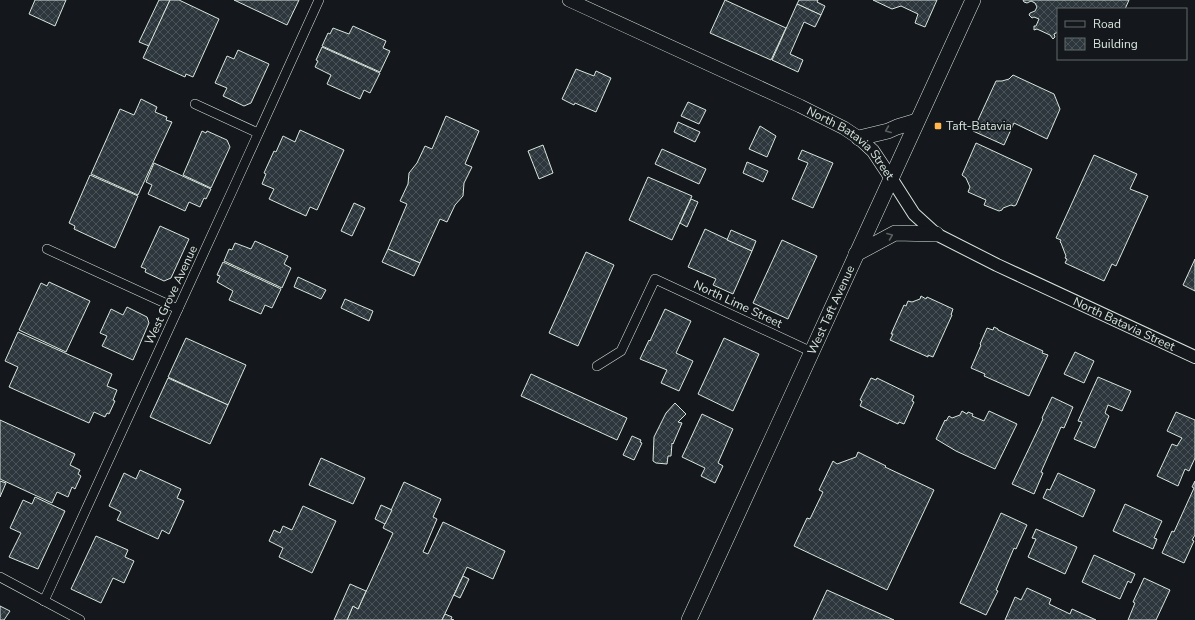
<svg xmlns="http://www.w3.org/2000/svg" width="1195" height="620" viewBox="0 0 1195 620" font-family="'Nunito Sans',sans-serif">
  <defs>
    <pattern id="building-cross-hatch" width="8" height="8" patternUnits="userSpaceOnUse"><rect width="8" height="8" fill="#2c363c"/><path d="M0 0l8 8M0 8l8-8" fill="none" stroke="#4a5358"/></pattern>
  </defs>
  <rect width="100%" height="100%" fill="#14181c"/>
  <!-- building -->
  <g fill="url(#building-cross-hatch)" stroke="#d8e6dc">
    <path d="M35,0H66L55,26L29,14Z"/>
    <path d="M159,0H170L149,46L139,42Z"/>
    <path d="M170,0H179L219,19L193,77L186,74L185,77L143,58Z"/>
    <path d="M234,0H299L287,25Z"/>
    <path d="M725,0L786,28L771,60L710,33Z"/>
    <path d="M799,0H818L817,2L825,6L821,15L797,4Z"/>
    <path d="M873,0H937L925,27L915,23L918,14L901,6L892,9Z"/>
    <path d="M1023,0H1129L1125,9H1058V32L1054,34L1055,37L1053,39L1050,35L1037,29L1034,30V26H1036L1039,19L1034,17L1032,18L1029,15L1030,13L1035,11L1037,7L1035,3L1031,1L1027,3L1024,2Z"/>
    <path d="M797,4L821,15L815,27L804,22L790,54L803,60L798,72L772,60Z"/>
    <path d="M353,26L386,41L383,48L390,51L380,72L322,46L328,33L330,34L333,28L349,34Z"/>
    <path d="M322,47L380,73L370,93L364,90L360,99L327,84L331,75L315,67L318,61L316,60Z"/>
    <path d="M238,50L269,64L251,103L244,106L223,96L227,88L215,83L227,56L234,59Z"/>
    <path d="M576,69L594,76L596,71L611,78L596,112L575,103L574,105L562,99Z"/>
    <path d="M1013,75L1054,94L1060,109L1047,139L1014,123L1004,145L973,131L996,81H1002L1009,79Z"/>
    <path d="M141,99L157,107L155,112L167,117L166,120L172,122L138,195L91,174L120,109L134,115Z"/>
    <path d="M688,102L706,110L699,124L681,116Z"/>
    <path d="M446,116L479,131L465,164L472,167L464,183L463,196L455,205L447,222L440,219L420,263L388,249L407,204L400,201L408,184L409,173L417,163L425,146L432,149Z"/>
    <path d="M678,122L700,132L695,142L674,132Z"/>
    <path d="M760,126L776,136L767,157L749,149Z"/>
    <path d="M300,130L344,150L317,210L310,207L306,216L269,199L274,189L262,184L266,174L264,173L274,151L276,152L283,136L295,142Z"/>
    <path d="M202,131L206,133L207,131L227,140L230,147L211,188L183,175Z"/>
    <path d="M976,143L1032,169L1016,205L1014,206L1011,205L1003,208L1002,210L999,211L984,205L986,200L968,192L970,187L966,178L962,175Z"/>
    <path d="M543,145L553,173L539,179L528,151Z"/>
    <path d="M662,149L706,169L699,184L655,164Z"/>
    <path d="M802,150L833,163L813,208L792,199L808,163L798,159Z"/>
    <path d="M1094,155L1137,174L1130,189L1148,196L1116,266L1112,264L1104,281L1065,263L1067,259L1065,258L1066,256L1061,243L1060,242L1061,240L1056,238Z"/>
    <path d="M747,162L768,171L763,182L743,173Z"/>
    <path d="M154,163L211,189L206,199L204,198L200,207L189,202L185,211L148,194L152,185L146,182Z"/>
    <path d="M90,175L138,196L115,248L74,229L75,226L69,223Z"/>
    <path d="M648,177L692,196L672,240L629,220Z"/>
    <path d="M691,199L698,202L687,227L680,223Z"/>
    <path d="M354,203L365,208L352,236L341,231Z"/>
    <path d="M160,226L189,239L171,278L164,281L145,272L146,269L141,267Z"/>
    <path d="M705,229L752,251L733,294L713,285L716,279L688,267Z"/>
    <path d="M731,230L756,241L752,251L727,240Z"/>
    <path d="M782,240L817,256L788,319L753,303Z"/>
    <path d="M255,241L288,256L284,264L291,268L282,288L224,261L229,249L232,250L235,243L251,249Z"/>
    <path d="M388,249L420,263L414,276L382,262Z"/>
    <path d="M586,252L614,265L578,346L549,333Z"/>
    <path d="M1195,259V291L1183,285Z"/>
    <path d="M223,262L281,289L272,308L265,305L261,314L229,300L233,291L217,282L220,276L217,275Z"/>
    <path d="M298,277L326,290L321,299L294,287Z"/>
    <path d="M49,282L90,301L66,352L19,330L41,283L47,286Z"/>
    <path d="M921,296L926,299L927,297L953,309L951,315H952L933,357L928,355V357L890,340L893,334H891L904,305L906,306L908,301L912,302L920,299Z"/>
    <path d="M345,299L373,311L369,321L341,308Z"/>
    <path d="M127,307L147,317L149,323L133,360L102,346L107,336L100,333L111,309L123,315Z"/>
    <path d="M665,309L691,321L676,353L693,361L679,391L661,383L667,370L640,359L649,340L650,341Z"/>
    <path d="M994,327L998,329V330L1043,351L1042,353L1048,355L1029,396L984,376L985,374L971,368L981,345L980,344L987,328L993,330Z"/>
    <path d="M18,332L112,374L107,386L117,390L113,400L115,401L109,414L107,413L105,417L94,412L89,423L9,387L18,367L5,361Z"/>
    <path d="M186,338L246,365L228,405L168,377Z"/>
    <path d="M724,338L759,354L733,411L698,394Z"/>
    <path d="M1075,352L1094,361L1084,383L1064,374Z"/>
    <path d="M531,374L627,418L617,440L521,396Z"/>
    <path d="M1098,377L1131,391L1122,411L1108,405L1105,413L1109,416L1095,448L1074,439L1082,422L1078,421Z"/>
    <path d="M168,378L228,405L210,444L150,417Z"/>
    <path d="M871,378L876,380L877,378L914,396L912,401L914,402L904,424L899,422L898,424L860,406L862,401L860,400Z"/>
    <path d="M1052,397L1073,407L1064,428L1061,427L1041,472L1043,473L1034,494L1012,484L1043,419L1042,418Z"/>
    <path d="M675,403L686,414L678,422L682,423L673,444L672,443L671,456H668L667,464L656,463L653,461L654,437L666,413Z"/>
    <path d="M962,411L967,414L968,412L973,414L972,416L984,421L989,411L1017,424L995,469L956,451L936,439L945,420L946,421L949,416L952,418L960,415Z"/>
    <path d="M1176,412L1195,420V458L1189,471L1185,469L1178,486L1157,476L1172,444L1177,446L1182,438L1167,431Z"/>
    <path d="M702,414L733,429L718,463L723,466L715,483L701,476L705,468L682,457Z"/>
    <path d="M0,420L75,454L70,465L80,470L78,474L81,476L75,489L72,487L68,497L57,492L52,503L0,479Z"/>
    <path d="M632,436L641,440L640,442L642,443L634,460L623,455Z"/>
    <path d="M858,452L886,466L885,467L934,490L887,590L794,546L807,518L810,519L823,492L819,490L833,461L837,464L856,457Z"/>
    <path d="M321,458L365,478L353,504L309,485Z"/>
    <path d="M140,470L181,489L177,498L184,501L169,534L162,530L158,539L117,520L121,512L109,506L124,473L136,479Z"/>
    <path d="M1058,473L1095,490L1083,517L1043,498L1047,489L1050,490Z"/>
    <path d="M0,481L6,483L0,497Z"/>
    <path d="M1195,481V535L1192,540L1194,541L1184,563L1162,553L1172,531L1174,532L1194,488L1192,487Z"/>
    <path d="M404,482L441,499L433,517L437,519L423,552L428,554L443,522L505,551L493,579L467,567L442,620H347L353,606L358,609L393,533L383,528Z"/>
    <path d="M35,497L65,511L38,569L9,557L21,533L10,528L23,500L32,504Z"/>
    <path d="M1125,504L1162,521L1154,538L1157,539L1153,549L1113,531Z"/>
    <path d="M381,505L392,510L385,524L375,519Z"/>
    <path d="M303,506L336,521L312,573L279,557L283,548L269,541L274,530L280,533L283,526L292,530Z"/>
    <path d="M1001,513L1027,525L1016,549L1014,548L996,590L998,591L986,615L960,603Z"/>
    <path d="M1036,529L1077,547L1065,574L1028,557L1036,539L1032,538Z"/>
    <path d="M96,536L128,550L125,557L134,561L124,583L113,578L101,603L71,589Z"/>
    <path d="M1094,555L1135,574L1131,583L1128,581L1120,599L1082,582Z"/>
    <path d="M463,576L469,579L460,598L454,595Z"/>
    <path d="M1144,578L1170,590L1156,620H1128L1135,603L1133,602Z"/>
    <path d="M350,584L366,591L358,609L353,606L347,620H334Z"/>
    <path d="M1027,588L1051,599L1049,604L1070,614L1072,609L1096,620H1005L1015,597L1021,600Z"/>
    <path d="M827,590L894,620H813Z"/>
    <path d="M0,606L10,611L4,620H0Z"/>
    <path d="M445,614L452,617L451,619L454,620H442Z"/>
  </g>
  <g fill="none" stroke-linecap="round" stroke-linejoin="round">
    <defs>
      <g id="minor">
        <path d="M195,104L258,133"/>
        <path d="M47,249L178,309"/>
        <path d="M597,366L621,351L655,279L812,352"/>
        <path d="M0,577L80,620"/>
        <path d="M44,601L233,189L319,0"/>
      </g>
      <g id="tertiary">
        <path id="s1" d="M891,178L914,214L936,234L997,265L1195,357"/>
      </g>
      <g id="secondary">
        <path id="s2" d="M569,0L800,106L844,128L859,138L873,151L891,178"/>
      </g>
      <g id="primary">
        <path d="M859,138L888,131L897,127L917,121"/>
        <path d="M856,254L895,233L936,234"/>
        <path id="s3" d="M689,620L973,0"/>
      </g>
    </defs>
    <!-- minor casing -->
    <use href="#minor" stroke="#d8e6dc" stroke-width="10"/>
    <!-- tertiary casing -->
    <use href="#tertiary" stroke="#d8e6dc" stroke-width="14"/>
    <!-- secondary casing -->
    <use href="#secondary" stroke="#d8e6dc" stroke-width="14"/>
    <!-- primary casing -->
    <use href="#primary" stroke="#d8e6dc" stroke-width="16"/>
    <!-- minor -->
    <use href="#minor" stroke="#14181c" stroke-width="9"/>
    <!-- tertiary -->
    <use href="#tertiary" stroke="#14181c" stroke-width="12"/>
    <!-- secondary -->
    <use href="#secondary" stroke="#14181c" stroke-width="13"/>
    <!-- primary -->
    <use href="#primary" stroke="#14181c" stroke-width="15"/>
  </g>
  <!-- one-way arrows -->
  <defs><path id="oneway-chevron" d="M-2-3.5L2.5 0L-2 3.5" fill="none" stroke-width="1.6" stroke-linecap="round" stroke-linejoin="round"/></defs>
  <g stroke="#59605f">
    <use href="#oneway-chevron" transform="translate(888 130) rotate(158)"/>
    <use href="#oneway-chevron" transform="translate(890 236) rotate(-22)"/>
  </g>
  <!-- markers -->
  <rect fill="#ffb74d" stroke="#14181c" stroke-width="1.5" x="934" y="122" width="8" height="8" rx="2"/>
  <g text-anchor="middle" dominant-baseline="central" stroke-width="3" stroke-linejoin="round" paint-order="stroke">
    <!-- poi labels -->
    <g font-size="12" fill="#d8e6dc" stroke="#14181c" text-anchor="start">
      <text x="946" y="126">Taft-Batavia</text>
    </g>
    <!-- street labels -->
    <g font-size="12" fill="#d8e6dc" stroke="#14181c">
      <text stroke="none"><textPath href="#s2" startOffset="318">North Batavia Street</textPath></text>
      <text transform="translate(171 295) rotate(-65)">West Grove Avenue</text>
      <text transform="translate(738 304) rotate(25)">North Lime Street</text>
      <text stroke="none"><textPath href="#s3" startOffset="341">West Taft Avenue</textPath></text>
      <text stroke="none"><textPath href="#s1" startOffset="281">North Batavia Street</textPath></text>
    </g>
  </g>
  <!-- legend -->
  <rect x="1057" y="8" width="130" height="52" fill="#14181c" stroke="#626a69"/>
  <rect x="1065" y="21" width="20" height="6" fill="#14181c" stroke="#626a69"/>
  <text x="1093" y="28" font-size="12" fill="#d8e6dc">Road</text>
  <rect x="1065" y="38" width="20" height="12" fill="url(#building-cross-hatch)" stroke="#626a69"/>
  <text x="1093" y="48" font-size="12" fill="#d8e6dc">Building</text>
</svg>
